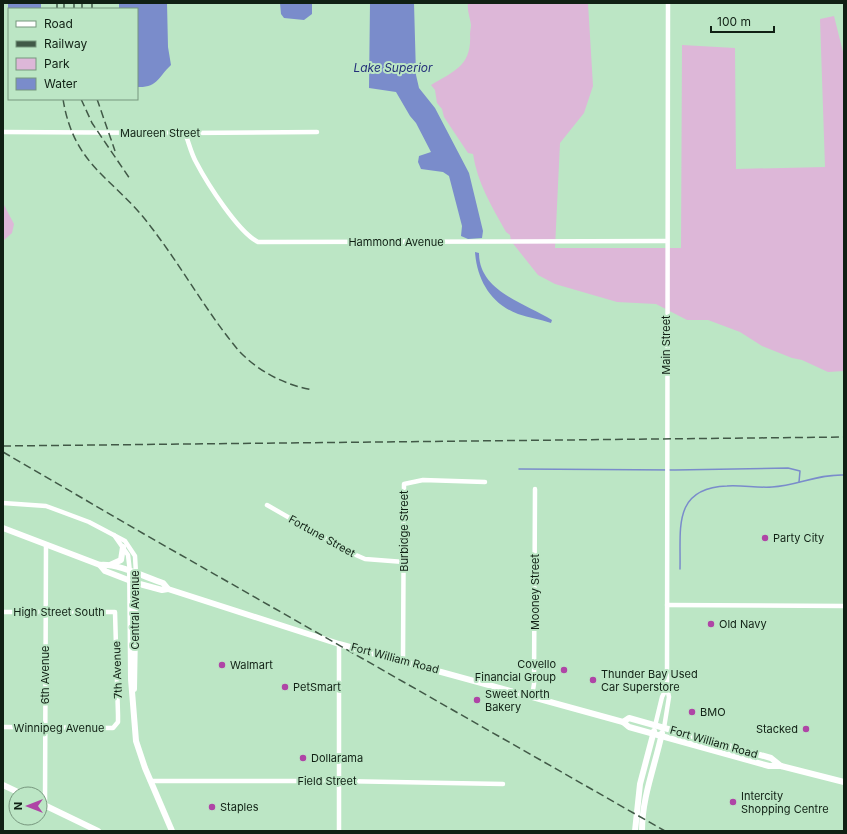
<svg xmlns="http://www.w3.org/2000/svg" width="847" height="834" viewBox="0 0 847 834" font-family="Inter,sans-serif">
  <rect width="100%" height="100%" fill="#bce6c5"/>
  <!-- green -->
  <g fill="#ddb7d8">
    <path d="M468,3H588L593,86L584,113L560,143L555,248H681L682,45L735,48L736,169L825,167L820,19L834,16L844,56V371L828,372L802,360L792,358L762,346L740,332L708,320H687L656,304L617,302L555,284L538,275L511,241L510,235L506,232C492,207 477,182 473,154L468,153L444,117L442,109L437,103L435,90L431,85C455,71 472,65 470,34C470,31 471,28 471,25C470,17 467,11 468,3Z"/>
    <path d="M3,203L14,224L12,233L3,241Z"/>
  </g>
  <!-- water -->
  <g fill="#7a8ccb">
    <path d="M8,3H41V9H9L8,15Z"/>
    <path d="M119,3H167L168,47L171,65C158,77 158,88 137,87V9H119Z"/>
    <path d="M280,3H312V14L304,20L284,18L281,14Z"/>
    <path d="M370,3H414L416,75L419,88L435,108L469,173L483,231L482,238L468,239L461,236L462,226L449,176L443,172L421,169L418,162L419,156L431,152L416,123L410,116L396,92L369,88Z"/>
    <path d="M475,252L479,253C479,291 524,303 552,320L551,323C540,319 529,318 518,314C491,304 477,280 475,252Z"/>
  </g>
  <g fill="none" stroke-linecap="round" stroke-linejoin="round">
    <!-- stream -->
    <g stroke="#7a8ccb" stroke-width="1.5">
      <path d="M519,469L675,470L788,468L800,471L799,482"/>
      <path d="M680,569C681,529 672,488 727,486C742,485 757,488 772,487C797,486 817,474 844,475"/>
    </g>
    <!-- minor -->
    <g stroke="#fff" stroke-width="4.5">
      <path d="M3,132L185,133L317,132"/>
      <path d="M185,133C189,143 191,153 196,162C207,183 238,232 258,242L667,241"/>
      <path d="M3,503L46,506L89,522L125,541L135,556L136,574"/>
      <path d="M267,505L349,552L365,559L404,562"/>
      <path d="M114,535L128,555L130,572"/>
      <path d="M667,605L844,606"/>
      <path d="M3,612H115L118,715V722L113,728L3,727"/>
      <path d="M339,644V831"/>
      <path d="M403,660L404,484L423,480L485,482"/>
      <path d="M532,696L534,684L535,489"/>
      <path d="M655,726L662,697L667,687"/>
      <path d="M664,728L669,697L667,687L668,3"/>
      <path d="M150,781H339L503,784"/>
      <path d="M45,805L46,545"/>
    </g>
    <!-- major -->
    <g stroke="#fff" stroke-width="6">
      <path d="M3,528L100,565C117,563 147,578 163,583L168,589L339,644L623,722L629,727L769,766H781L844,782"/>
      <path d="M100,565L105,571L136,583L162,590L168,589"/>
      <path d="M110,565L121,560L123,547"/>
      <path d="M130,572L131,679L136,741L145,768L172,831"/>
      <path d="M134,689L136,574"/>
      <path d="M623,722L629,718L771,758L781,766"/>
      <path d="M3,785L22,794"/>
      <path d="M40,803L98,831"/>
      <path d="M635,831L640,784L654,731"/>
      <path d="M642,831C642,797 655,766 662,733"/>
    </g>
    <!-- rail -->
    <g stroke="#415947" stroke-width="1.5" stroke-dasharray="8 4" stroke-linecap="butt">
      <path d="M57,3V9"/>
      <path d="M64,9V3"/>
      <path d="M74,9V3"/>
      <path d="M82,9V3"/>
      <path d="M92,9V3"/>
      <path d="M63,99C74,168 115,178 151,227C182,267 207,313 239,351C259,372 285,385 313,390"/>
      <path d="M81,99L92,123L130,179"/>
      <path d="M97,99L115,151"/>
      <path d="M3,446L844,437"/>
      <path d="M3,452L144,534L665,831"/>
    </g>
  </g>
  <!-- markers -->
  <g fill="#af45a6" stroke="#bce6c5" stroke-width="1.5">
    <circle cx="765" cy="538" r="4"/>
    <circle cx="711" cy="624" r="4"/>
    <circle cx="222" cy="665" r="4"/>
    <circle cx="564" cy="670" r="4"/>
    <circle cx="593" cy="680" r="4"/>
    <circle cx="285" cy="687" r="4"/>
    <circle cx="477" cy="700" r="4"/>
    <circle cx="692" cy="712" r="4"/>
    <circle cx="806" cy="729" r="4"/>
    <circle cx="303" cy="758" r="4"/>
    <circle cx="733" cy="802" r="4"/>
    <circle cx="212" cy="807" r="4"/>
  </g>
  <g text-anchor="middle" dominant-baseline="central" stroke-width="4" stroke-linejoin="round" paint-order="stroke">
    <!-- street labels -->
    <g font-size="11" fill="#102014" stroke="#bce6c5">
      <text x="160" y="133">Maureen Street</text>
      <text x="396" y="242">Hammond Avenue</text>
      <text transform="translate(666 345) rotate(-90)">Main Street</text>
      <text transform="translate(404 531) rotate(-90)">Burbidge Street</text>
      <text transform="translate(322 536) rotate(29)">Fortune Street</text>
      <text transform="translate(535 592) rotate(-90)">Mooney Street</text>
      <text transform="translate(135 610) rotate(-90)">Central Avenue</text>
      <text x="59" y="612">High Street South</text>
      <text transform="translate(395 658) rotate(15)">Fort William Road</text>
      <text transform="translate(117 670) rotate(-92)">7th Avenue</text>
      <text transform="translate(45 675) rotate(-90)">6th Avenue</text>
      <text x="59" y="728">Winnipeg Avenue</text>
      <text transform="translate(714 742) rotate(16)">Fort William Road</text>
      <text x="327" y="781">Field Street</text>
    </g>
    <!-- poi labels -->
    <g font-size="11" fill="#102014" stroke="#bce6c5" text-anchor="start">
      <text x="773" y="538">Party City</text>
      <text x="719" y="624">Old Navy</text>
      <text x="556" y="664" text-anchor="end">Covello<tspan x="556" dy="13">Financial Group</tspan></text>
      <text x="230" y="665">Walmart</text>
      <text x="601" y="674">Thunder Bay Used<tspan x="601" dy="13">Car Superstore</tspan></text>
      <text x="293" y="687">PetSmart</text>
      <text x="485" y="694">Sweet North<tspan x="485" dy="13">Bakery</tspan></text>
      <text x="700" y="712">BMO</text>
      <text x="798" y="729" text-anchor="end">Stacked</text>
      <text x="311" y="758">Dollarama</text>
      <text x="741" y="796">Intercity<tspan x="741" dy="13">Shopping Centre</tspan></text>
      <text x="220" y="807">Staples</text>
    </g>
    <!-- water labels -->
    <g font-size="12" font-style="italic" fill="#24307a" stroke="#bce6c5">
      <text x="393" y="67">Lake Superior</text>
    </g>
  </g>
  <!-- border -->
  <rect width="847" height="834" fill="none" stroke="#102014" stroke-width="8"/>
  <!-- legend -->
  <rect x="8" y="8" width="130" height="92" fill="#bce6c5" stroke="#77977e"/>
  <rect x="16" y="21" width="20" height="6" fill="#ffffff" stroke="#77977e"/>
  <text x="44" y="28" font-size="12" fill="#102014">Road</text>
  <rect x="16" y="41" width="20" height="6" fill="#415947" stroke="#77977e"/>
  <text x="44" y="48" font-size="12" fill="#102014">Railway</text>
  <rect x="16" y="58" width="20" height="12" fill="#ddb7d8" stroke="#77977e"/>
  <text x="44" y="68" font-size="12" fill="#102014">Park</text>
  <rect x="16" y="78" width="20" height="12" fill="#7a8ccb" stroke="#77977e"/>
  <text x="44" y="88" font-size="12" fill="#102014">Water</text>
  <!-- north arrow -->
  <g transform="translate(28 806) rotate(270)"><circle r="19" fill="#bce6c5" stroke="#77977e"/>
  <path d="M0-3L7 15L0 10L-7 15Z" fill="#af45a6"/>
  <text y="-6" font-size="11" font-weight="bold" text-anchor="middle" fill="#102014">N</text>
  </g>
  <!-- scale -->
  <path d="M711 26v6h63v-6" fill="none" stroke="#102014" stroke-width="2"/>
  <text x="717" y="26" font-size="12" fill="#102014" stroke="#bce6c5" stroke-width="3" paint-order="stroke">100 m</text>
</svg>
